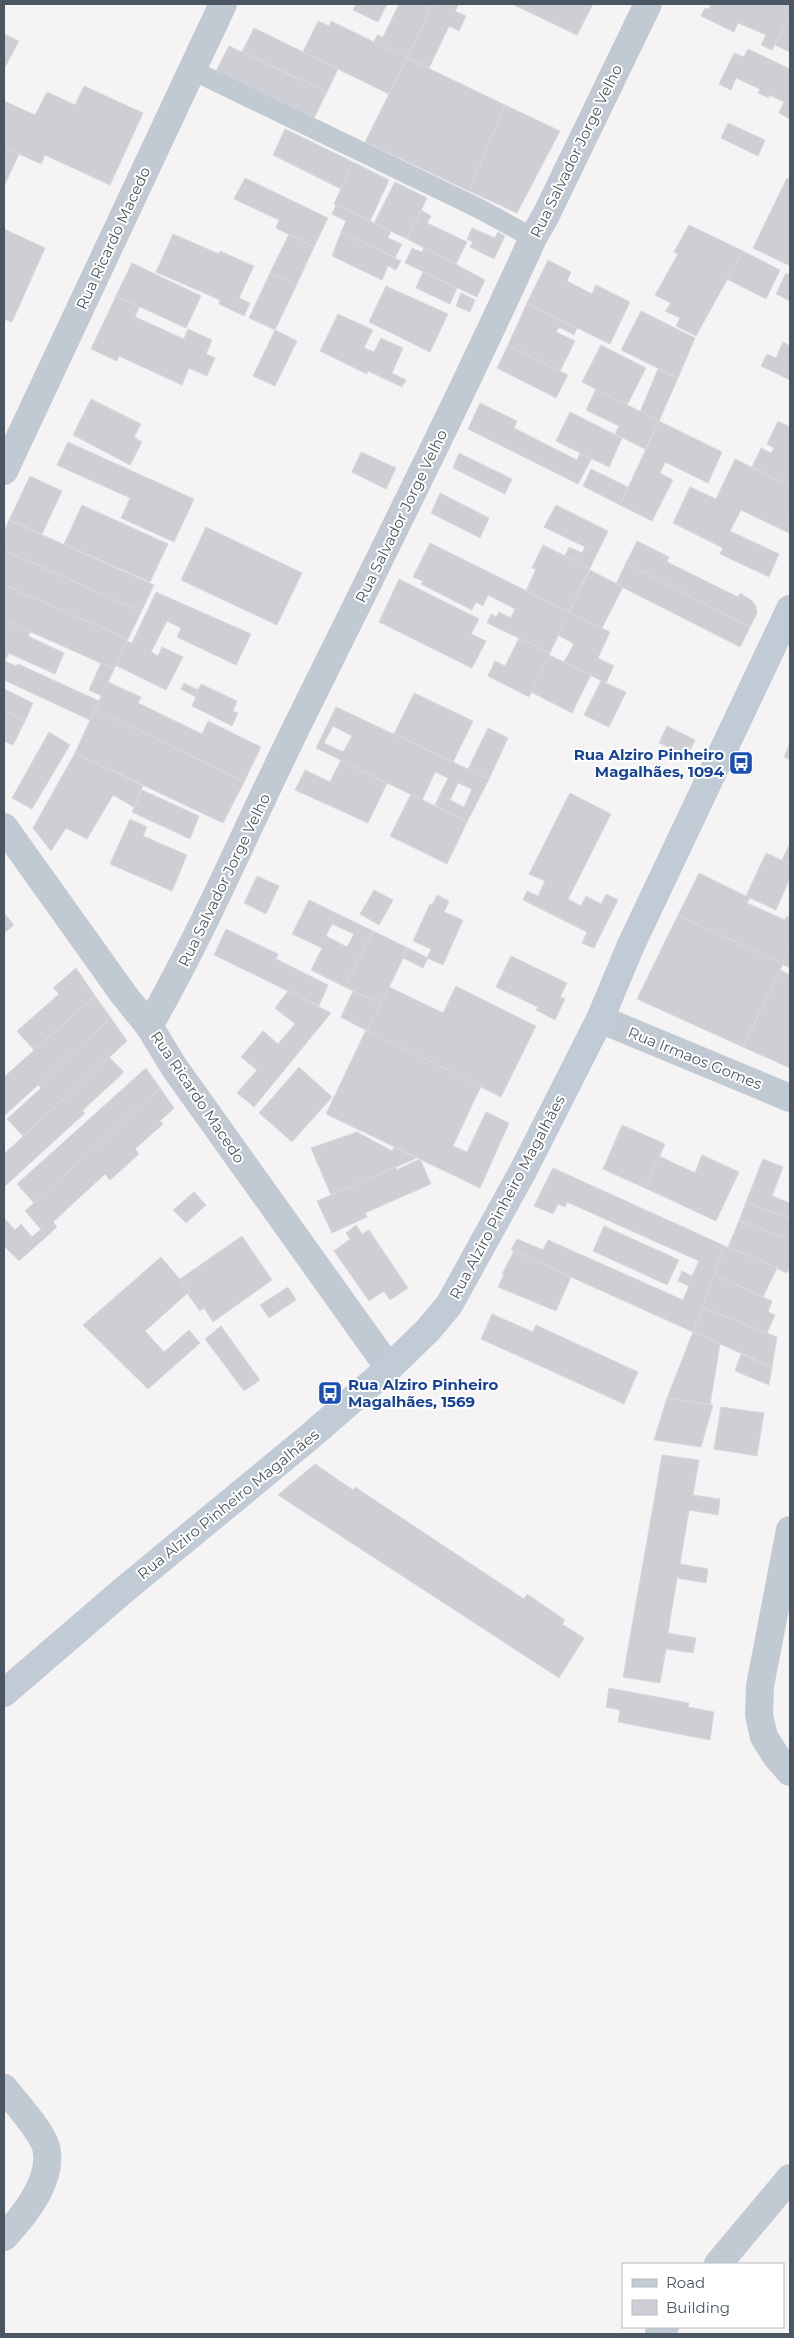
<svg xmlns="http://www.w3.org/2000/svg" width="794" height="2338" viewBox="0 0 794 2338" font-family="Montserrat,sans-serif">
  <rect width="100%" height="100%" fill="#f5f3f3"/>
  <!-- building -->
  <g fill="#cdcfd5" stroke="#d7d9de" fill-rule="evenodd">
    <path d="M356,4H387L378,22L353,10Z"/>
    <path d="M399,4H433L407,58L374,42L377,35L383,37Z"/>
    <path d="M433,4H459L455,11L466,16L459,31L449,26L429,68L407,58Z"/>
    <path d="M512,4H593L577,35Z"/>
    <path d="M711,4H790V15L772,50L761,45L766,35L738,23L734,32L701,16L705,8L709,9Z"/>
    <path d="M790,15V52L775,45Z"/>
    <path d="M318,21L329,26L331,21L407,58L389,94L303,52Z"/>
    <path d="M254,28L338,69L327,92L242,52Z"/>
    <path d="M4,34L19,41L4,69Z"/>
    <path d="M229,46L327,92L314,118L216,71Z"/>
    <path d="M748,49L790,69V119L779,113L784,102L769,95V98L758,93L760,89L736,78L731,90L719,84L734,53L744,57Z"/>
    <path d="M407,58L505,105L469,191L365,142Z"/>
    <path d="M84,86L143,113L110,185L45,155L41,164L4,147V101L35,115L47,92L75,105Z"/>
    <path d="M505,105L560,131L517,213L469,191Z"/>
    <path d="M728,123L765,140L758,156L721,138Z"/>
    <path d="M285,129L353,162L341,189L273,155Z"/>
    <path d="M4,147L19,154L4,186Z"/>
    <path d="M353,162L389,180L370,221L334,204Z"/>
    <path d="M245,178L328,218L314,247L276,228L279,220L234,199Z"/>
    <path d="M787,178L790,180V260L788,265L753,248Z"/>
    <path d="M395,182L427,198L407,239L374,223Z"/>
    <path d="M336,205L391,231L388,238L402,244L395,258L341,232L346,221L332,214Z"/>
    <path d="M421,210L431,216L427,223L467,242L456,264L407,239Z"/>
    <path d="M689,225L743,251L696,336L676,326L680,318L665,311L671,303L655,295L678,254L674,252Z"/>
    <path d="M472,228L495,238L498,232L505,236L494,259L470,247L473,242L467,239Z"/>
    <path d="M4,229L45,248L12,322L4,319Z"/>
    <path d="M341,232L401,261L396,270L388,266L382,280L332,256Z"/>
    <path d="M173,234L219,254L220,251L254,266L239,298L250,303L244,316L219,304L220,300L156,272Z"/>
    <path d="M289,234L314,247L297,284L270,273Z"/>
    <path d="M424,247L485,280L477,297L405,263L412,248L422,252Z"/>
    <path d="M743,251L780,270L766,299L727,279Z"/>
    <path d="M548,260L571,272L567,281L592,294L596,285L630,302L610,344L527,303Z"/>
    <path d="M132,263L201,296L186,328L116,296Z"/>
    <path d="M423,272L457,288L450,304L416,288Z"/>
    <path d="M270,273L297,284L275,330L249,318Z"/>
    <path d="M786,273L790,275V301L776,294Z"/>
    <path d="M386,286L448,314L430,352L369,322Z"/>
    <path d="M461,293L475,300L470,312L456,306Z"/>
    <path d="M116,296L139,307L135,317L184,339L188,329L212,340L206,354L215,358L207,376L189,368L182,385L119,356L117,361L91,349Z"/>
    <path d="M527,303L577,328L574,335L559,327L556,332L575,341L560,371L508,345Z"/>
    <path d="M641,311L695,338L678,378L621,350Z"/>
    <path d="M338,314L373,330L364,348L374,352L381,338L403,348L392,373L406,380L402,387L368,371L367,374L320,351Z"/>
    <path d="M275,330L297,341L275,386L253,376Z"/>
    <path d="M783,342L790,346V380L761,366L767,354L776,358Z"/>
    <path d="M508,345L568,375L556,398L497,368Z"/>
    <path d="M601,345L646,368L627,405L582,382Z"/>
    <path d="M658,369L678,378L659,421L640,412Z"/>
    <path d="M596,389L659,421L645,449L615,434L619,426L586,410Z"/>
    <path d="M91,399L141,424L134,437L142,442L130,465L73,435Z"/>
    <path d="M480,403L517,421L514,428L577,460L580,453L592,458L578,484L468,429Z"/>
    <path d="M570,412L622,438L609,467L556,441Z"/>
    <path d="M659,421L722,452L708,483L665,462L660,473L673,480L652,521L620,505Z"/>
    <path d="M778,421L790,427V486L752,467L761,448L771,453L774,448L767,444Z"/>
    <path d="M68,442L194,499L174,542L121,518L130,498L57,465Z"/>
    <path d="M361,452L396,468L386,489L352,472Z"/>
    <path d="M459,453L512,479L505,494L453,468Z"/>
    <path d="M735,459L790,486L789,533L741,510L730,531L779,554L769,577L720,554L723,548L673,523L690,487L716,499Z"/>
    <path d="M591,469L628,487L620,505L583,486Z"/>
    <path d="M30,476L62,491L42,534L9,520Z"/>
    <path d="M440,493L489,518L480,538L431,513Z"/>
    <path d="M82,505L168,544L150,582L64,544Z"/>
    <path d="M556,505L608,531L590,568L565,556L569,547L582,553L585,547L544,527Z"/>
    <path d="M9,520L154,585L141,612L4,550V532Z"/>
    <path d="M206,527L302,573L277,625L181,580Z"/>
    <path d="M637,541L669,557L667,562L738,597L740,593L752,601L756,606L757,613L750,627L626,563Z"/>
    <path d="M430,543L569,612L550,653L487,623L491,614L496,617L499,612L511,618L515,609L488,595L483,606L476,602L472,610L421,584L423,581L413,577Z"/>
    <path d="M543,545L590,568L569,612L526,591L536,569L532,568Z"/>
    <path d="M4,550L141,612L128,639L4,585Z"/>
    <path d="M626,563L750,627L740,647L616,584Z"/>
    <path d="M590,570L623,587L602,628L569,612Z"/>
    <path d="M399,579L479,619L471,634L486,641L472,668L379,622Z"/>
    <path d="M4,585L128,639L114,669L4,620Z"/>
    <path d="M156,592L251,634L236,665L177,637L181,628L167,621L151,652L158,656L162,647L183,657L166,690L115,665L127,641L132,643Z"/>
    <path d="M569,612L610,632L598,658L614,666L606,683L564,662L574,644L558,635Z"/>
    <path d="M4,620L31,632L28,636L64,653L55,674L4,651Z"/>
    <path d="M519,638L550,653L529,697L488,676L495,661L505,666Z"/>
    <path d="M4,651L9,653L5,661L16,666L18,664L99,701L90,720L4,680Z"/>
    <path d="M549,655L591,675L572,713L531,692Z"/>
    <path d="M101,663L114,669L102,696L89,690Z"/>
    <path d="M601,681L626,692L609,727L584,715Z"/>
    <path d="M108,682L141,697L138,703L202,734L208,721L261,747L244,782L95,709Z"/>
    <path d="M184,683L198,690L201,684L237,701L233,711L238,713L232,726L192,706L196,697L181,689Z"/>
    <path d="M4,689L33,703L25,721L4,711Z"/>
    <path d="M414,693L473,721L453,762L394,734Z"/>
    <path d="M336,707L489,779L467,822L435,805L448,778L435,772L422,800L316,748ZM333,726L352,736L343,752L324,743ZM458,783L472,789L464,807L450,800Z"/>
    <path d="M95,709L244,782L223,823L75,753Z"/>
    <path d="M4,711L25,721L13,745L4,741Z"/>
    <path d="M667,726L695,740L687,756L659,743Z"/>
    <path d="M488,728L508,738L489,779L468,769Z"/>
    <path d="M49,732L70,745L32,809L12,798Z"/>
    <path d="M790,743V760L784,757Z"/>
    <path d="M75,753L143,786L134,807L113,795L87,839L66,828L51,851L33,828Z"/>
    <path d="M341,760L387,783L368,823L295,790L305,770L330,782Z"/>
    <path d="M142,790L199,816L190,839L132,812Z"/>
    <path d="M570,793L611,814L568,899L581,906L586,896L601,904L606,894L618,900L594,948L582,943L587,932L523,900L527,891L538,896L545,881L529,874Z"/>
    <path d="M411,794L467,822L447,864L390,836Z"/>
    <path d="M130,819L147,827L143,836L187,855L172,891L110,864Z"/>
    <path d="M790,843V864L782,860Z"/>
    <path d="M766,853L790,864V878L776,910L746,896Z"/>
    <path d="M699,873L750,898L747,903L785,920L787,916L790,917V947L782,964L678,915Z"/>
    <path d="M257,876L279,886L266,914L244,903Z"/>
    <path d="M374,890L393,900L379,925L360,914Z"/>
    <path d="M437,895L449,901L444,912L463,920L443,965L427,958L431,949L413,941L430,904L432,905Z"/>
    <path d="M309,900L373,931L345,987L311,970L322,948L292,934ZM332,924L354,934L347,947L326,936Z"/>
    <path d="M4,913L14,925L4,933Z"/>
    <path d="M678,915L783,964L743,1047L637,999Z"/>
    <path d="M226,929L278,954L276,959L328,985L319,1006L214,955Z"/>
    <path d="M373,931L408,948L381,1004L345,987Z"/>
    <path d="M790,947V968L782,964Z"/>
    <path d="M408,948L428,958L423,968L403,958Z"/>
    <path d="M511,956L567,983L560,997L565,999L555,1020L536,1010L538,1007L496,987Z"/>
    <path d="M76,968L95,996L34,1050L17,1031L59,994L53,988Z"/>
    <path d="M780,970L790,975V1068L743,1047Z"/>
    <path d="M456,986L536,1026L501,1097L367,1031L389,987L443,1013Z"/>
    <path d="M288,991L331,1013L254,1107L237,1093L257,1070L241,1057L263,1031L278,1044L295,1024L275,1008Z"/>
    <path d="M353,991L381,1004L367,1031L341,1017Z"/>
    <path d="M95,996L111,1018L4,1116V1077Z"/>
    <path d="M111,1018L127,1041L23,1136L7,1119L41,1088L38,1085Z"/>
    <path d="M366,1030L481,1086L453,1146L467,1152L486,1112L509,1123L480,1188L326,1114Z"/>
    <path d="M109,1057L124,1072L82,1111L85,1113L4,1187V1154Z"/>
    <path d="M299,1067L332,1097L292,1142L259,1113Z"/>
    <path d="M146,1068L160,1088L34,1203L17,1184Z"/>
    <path d="M160,1088L174,1108L160,1121L163,1124L135,1149L139,1154L110,1180L105,1174L53,1222L57,1227L47,1236L25,1211Z"/>
    <path d="M622,1125L665,1144L645,1188L603,1169Z"/>
    <path d="M357,1132L392,1151L394,1147L417,1158L331,1195L311,1148Z"/>
    <path d="M702,1155L739,1172L716,1221L645,1188L659,1156L695,1173Z"/>
    <path d="M420,1159L431,1184L365,1213L367,1217L332,1233L317,1201L396,1167V1170Z"/>
    <path d="M763,1159L783,1167L772,1196L790,1203V1219L746,1202Z"/>
    <path d="M553,1168L725,1246L693,1332L511,1250L517,1239L543,1250L548,1240L683,1300L689,1286L678,1281L682,1271L692,1276L699,1261L567,1202L565,1207L558,1204L553,1214L534,1206Z"/>
    <path d="M194,1192L206,1205L186,1223L173,1210Z"/>
    <path d="M746,1202L790,1219V1240L739,1221Z"/>
    <path d="M4,1218L15,1230L21,1224L32,1237L41,1229L47,1236L19,1261L4,1246Z"/>
    <path d="M739,1221L790,1239V1266L787,1273L728,1247Z"/>
    <path d="M356,1225L362,1234L369,1230L408,1288L390,1300L384,1291L369,1301L334,1251L350,1239L346,1233Z"/>
    <path d="M604,1226L679,1260L667,1285L593,1251Z"/>
    <path d="M242,1236L272,1280L213,1322L204,1308L200,1311L187,1293L190,1291L180,1279Z"/>
    <path d="M725,1246L777,1268L763,1297L714,1275Z"/>
    <path d="M514,1251L571,1277L556,1311L498,1287L504,1275L502,1274Z"/>
    <path d="M161,1257L190,1291L145,1331L164,1352L189,1330L200,1343L148,1389L83,1325Z"/>
    <path d="M714,1275L772,1301L768,1312L775,1315L767,1333L702,1307Z"/>
    <path d="M288,1287L296,1300L269,1318L260,1305Z"/>
    <path d="M702,1307L777,1337L772,1367L693,1332Z"/>
    <path d="M492,1314L533,1332L536,1325L638,1372L624,1404L481,1339Z"/>
    <path d="M221,1326L260,1380L244,1391L205,1339Z"/>
    <path d="M693,1332L720,1344L710,1405L667,1398Z"/>
    <path d="M741,1354L772,1367L769,1385L735,1371Z"/>
    <path d="M667,1398L713,1405L701,1447L654,1440Z"/>
    <path d="M721,1407L764,1413L757,1456L714,1449Z"/>
    <path d="M662,1455L699,1460L693,1495L720,1499L718,1515L689,1510L680,1564L708,1569L706,1583L677,1578L668,1633L696,1638L693,1653L666,1649L660,1683L623,1677Z"/>
    <path d="M315,1464L353,1490L355,1487L524,1599L527,1594L565,1620L562,1624L584,1638L559,1678L278,1495Z"/>
    <path d="M609,1688L689,1703L688,1707L714,1712L710,1740L618,1722L620,1710L606,1707Z"/>
  </g>
  <g fill="none" stroke-linecap="round" stroke-linejoin="round">
    <!-- lane -->
    <path stroke="#c1cad2" stroke-width="20" d="M192,70L478,208L533,238"/>
    <!-- street -->
    <g stroke="#c1cad2" stroke-width="28">
      <path d="M4,471L223,4"/>
      <path d="M4,827L124,995L149,1026L174,1067L389,1368"/>
      <path d="M600,1019L790,1098"/>
      <path d="M149,1026C207,925 251,818 303,714C381,556 460,399 533,238L546,215L648,4"/>
      <path d="M790,1530L760,1686L759,1715L764,1737L776,1756L790,1772"/>
      <path d="M4,2088C15,2102 41,2130 46,2147C54,2179 24,2216 4,2237"/>
      <path d="M718,2264L790,2178"/>
      <path d="M659,2334L665,2327"/>
    </g>
    <!-- secondary -->
    <path stroke="#c1cbd6" stroke-width="28" d="M4,1693L125,1589L307,1439L389,1368L428,1330L449,1305L523,1171L600,1019L631,945L790,609"/>
  </g>
  <!-- icons -->
  <defs>
    <symbol id="bus-square" viewBox="-11 -11 22 22"><rect x="-9" y="-9" width="18" height="18" rx="4" fill="#1a4fb4" stroke="#fff"/><path d="M-5-6H5V4H4V6H2V4H-2V6H-4V4H-5ZM-3.5-4V0h7V-4ZM-3.5 1.2v1.5H-2V1.2ZM2 1.2v1.5H3.5V1.2Z" fill="#fff"/></symbol>
  </defs>
  <g fill-rule="evenodd">
    <use href="#bus-square" x="727" y="749" width="28" height="28"/>
    <use href="#bus-square" x="316" y="1379" width="28" height="28"/>
  </g>
  <g text-anchor="middle" dominant-baseline="central" stroke-width="4" stroke-linejoin="round" paint-order="stroke">
    <!-- street labels -->
    <g font-size="15" fill="#4a5661" stroke="#fff">
      <text transform="translate(576 151) rotate(-64)">Rua Salvador Jorge Velho</text>
      <text transform="translate(113 238) rotate(-65)">Rua Ricardo Macedo</text>
      <text transform="translate(401 516) rotate(-64)">Rua Salvador Jorge Velho</text>
      <text transform="translate(224 880) rotate(-64)">Rua Salvador Jorge Velho</text>
      <text transform="translate(695 1058) rotate(22)">Rua Irmaos Gomes</text>
      <text transform="translate(198 1097) rotate(56)">Rua Ricardo Macedo</text>
      <text transform="translate(507 1197) rotate(-62)">Rua Alziro Pinheiro Magalhães</text>
      <text transform="translate(228 1504) rotate(-39)">Rua Alziro Pinheiro Magalhães</text>
    </g>
    <!-- transit labels -->
    <g font-size="15" font-weight="bold" fill="#164399" stroke="#fff" text-anchor="end">
      <text x="724" y="754">Rua Alziro Pinheiro<tspan x="724" dy="17">Magalhães, 1094</tspan></text>
      <text x="348" y="1384" text-anchor="start">Rua Alziro Pinheiro<tspan x="348" dy="17">Magalhães, 1569</tspan></text>
    </g>
  </g>
  <!-- border -->
  <rect width="794" height="2338" fill="none" stroke="#4a5661" stroke-width="10"/>
  <!-- legend -->
  <rect x="622" y="2263" width="162" height="65" fill="#ffffff" stroke="#b7bbc0"/>
  <rect x="632" y="2279" width="25" height="8" fill="#c1cbd6" stroke="#b7bbc0"/>
  <text x="666" y="2288" font-size="15" fill="#4a5661">Road</text>
  <rect x="632" y="2300" width="25" height="15" fill="#cdcfd5" stroke="#b7bbc0"/>
  <text x="666" y="2313" font-size="15" fill="#4a5661">Building</text>
</svg>
